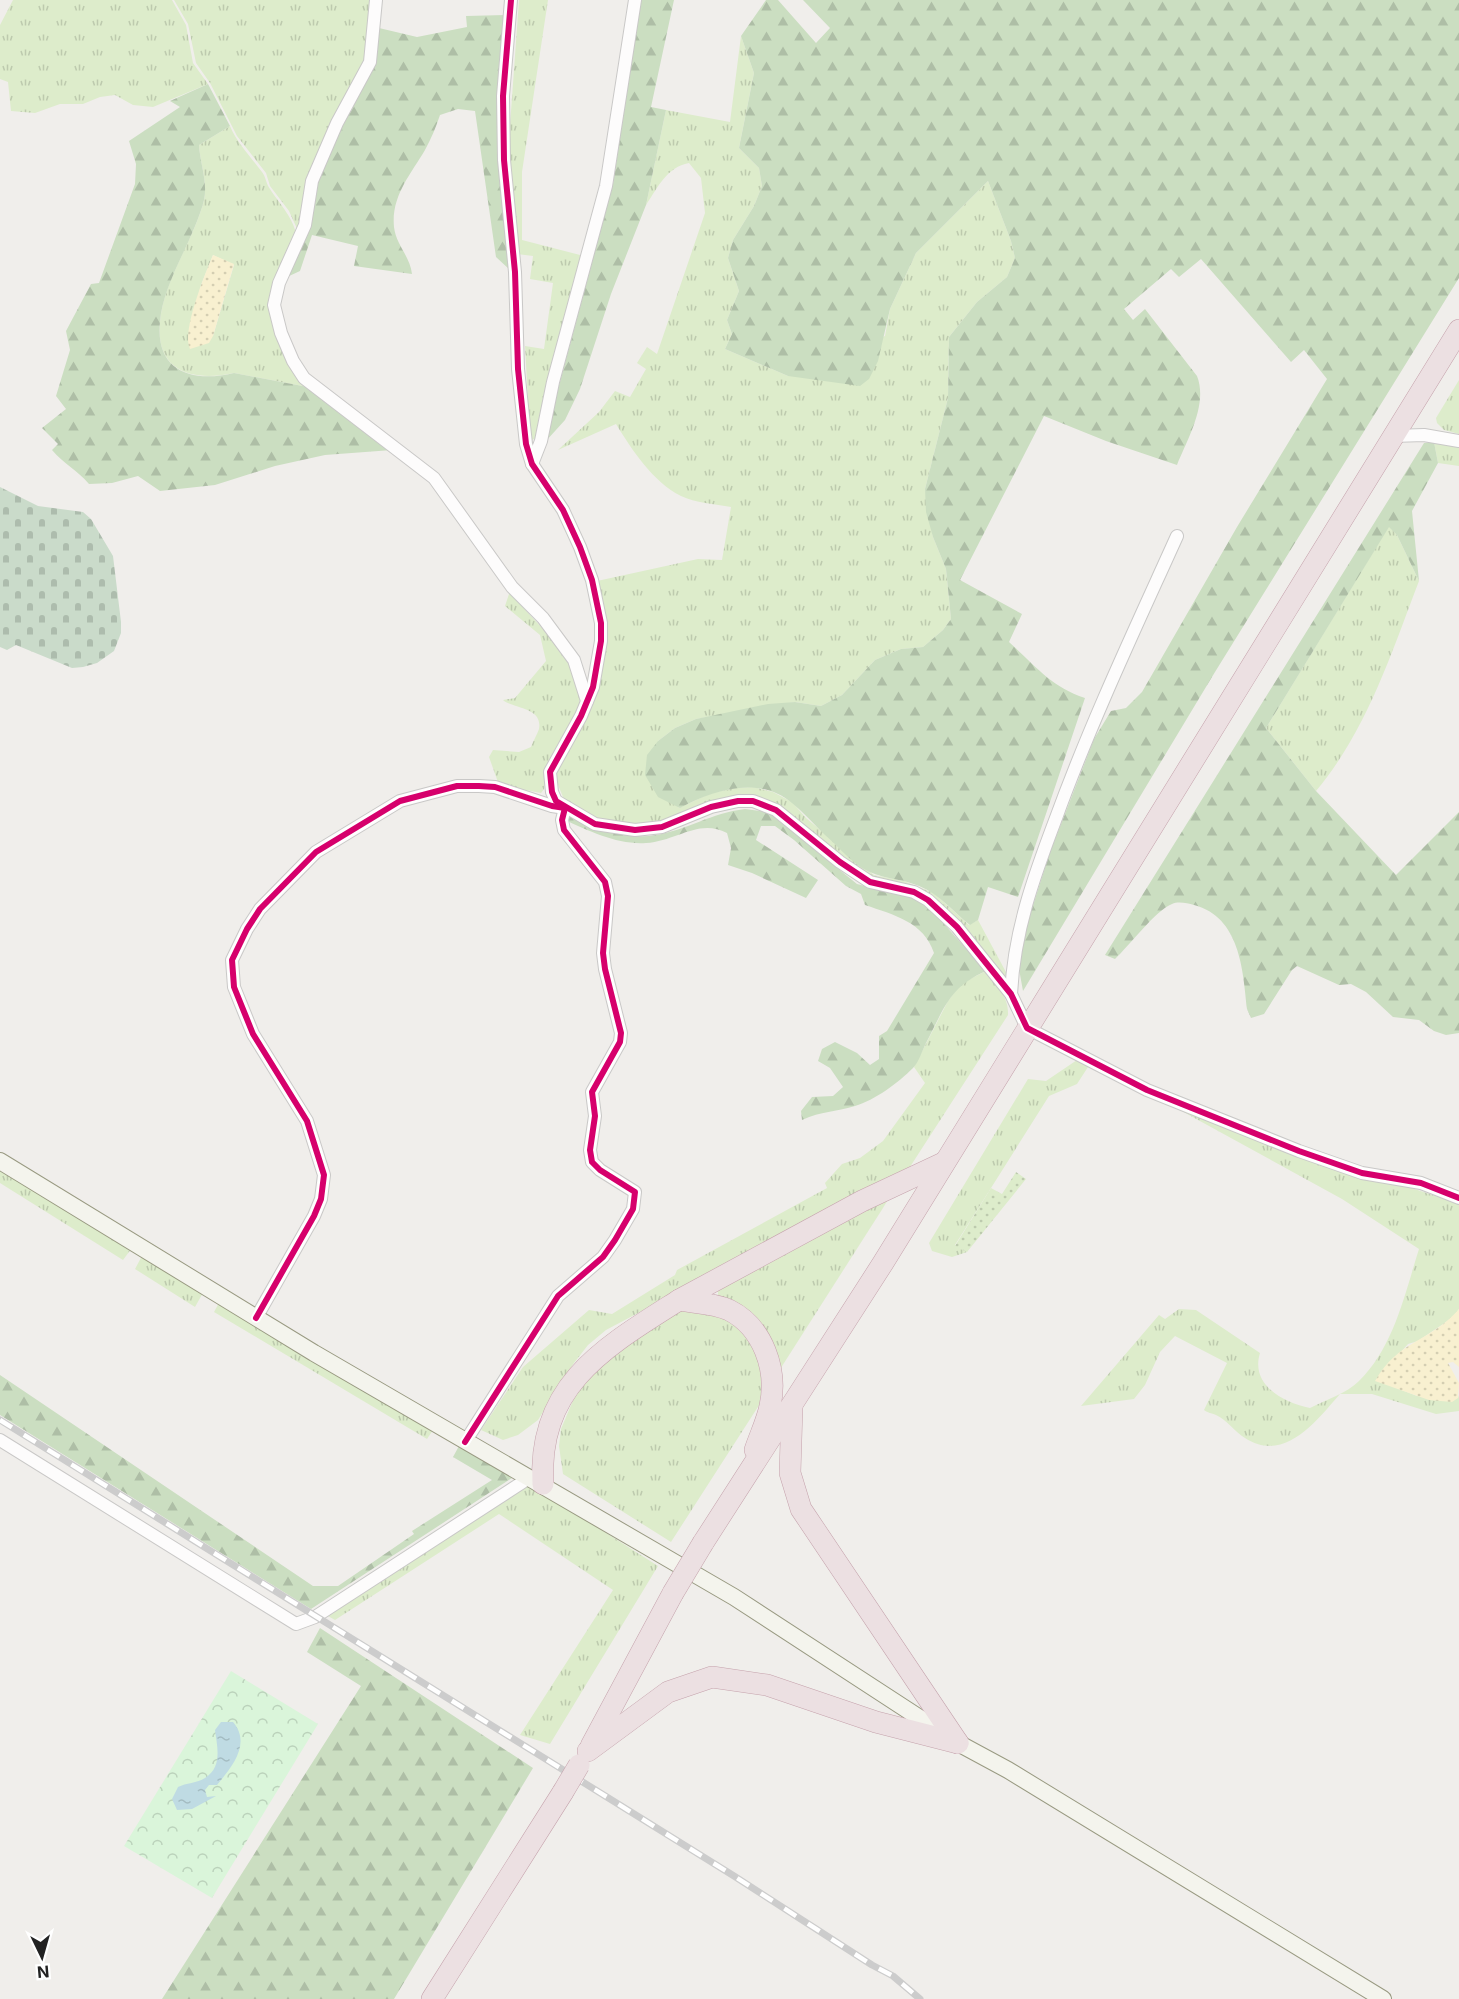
<svg xmlns="http://www.w3.org/2000/svg" width="1459" height="1999" viewBox="0 0 1459 1999" font-family="Inter,sans-serif">
  <defs>
    <pattern id="grass-tufts" width="24" height="20" patternUnits="userSpaceOnUse" patternTransform="scale(1.5)"><rect width="24" height="20" fill="#ddeccb"/><path d="M3 7l-1-3M5 7V3M7 7l1-3M15 17l-1-3M17 17v-4M19 17l1-3" fill="none" stroke="#bdcaae"/></pattern>
    <pattern id="forest-firs" width="22" height="20" patternUnits="userSpaceOnUse" patternTransform="scale(1.5)"><rect width="22" height="20" fill="#cbdec1"/><path d="M5 1l3.5 6h-7zM16 11l3.5 6h-7z" fill="#aebea6"/></pattern>
    <pattern id="sand-dots" width="8" height="8" patternUnits="userSpaceOnUse" patternTransform="scale(1.5)"><rect width="8" height="8" fill="#f8f0d0"/><path d="M2 2h.1M6 6h.1" fill="none" stroke="#d4ceb2" stroke-width="1.8" stroke-linecap="round"/></pattern>
    <pattern id="cemetery-stones" width="16" height="16" patternUnits="userSpaceOnUse" patternTransform="scale(1.5)"><rect width="16" height="16" fill="#cadbca"/><path d="M2 7V4a2 2 0 0 1 4 0v3zM10 15v-3a2 2 0 0 1 4 0v3z" fill="#adbcad"/></pattern>
    <pattern id="park-crowns" width="20" height="18" patternUnits="userSpaceOnUse" patternTransform="scale(1.5)"><rect width="20" height="18" fill="#daf5da"/><path d="M2 6a3 3 0 1 1 6 0M12 15a3 3 0 1 1 6 0" fill="none" stroke="#bbd2bb"/></pattern>
    <pattern id="garden-dots" width="8" height="8" patternUnits="userSpaceOnUse" patternTransform="scale(1.5)"><rect width="8" height="8" fill="#ddeccb"/><path d="M2 2h.1M6 6h.1" fill="none" stroke="#bdcaae" stroke-width="1.8" stroke-linecap="round"/></pattern>
    <pattern id="water-ripples" width="26" height="14" patternUnits="userSpaceOnUse" patternTransform="scale(1.5)"><rect width="26" height="14" fill="#bfdbe3"/><path d="M2 4q2-2 4 0t4 0M15 11q2-2 4 0t4 0" fill="none" stroke="#a4bcc2"/></pattern>
  </defs>
  <rect width="100%" height="100%" fill="#f0eeeb"/>
  <!-- grass -->
  <g fill="url(#grass-tufts)" fill-rule="evenodd">
    <path d="M13,0H172L186,25L193,63L208,84L153,107L133,105L115,95L100,97L83,104H60L35,113L11,111L8,82L0,79V25Z"/>
    <path d="M174,0H374L370,55L299,233L289,211L270,186L266,173L237,136L210,83L196,63L188,24Z"/>
    <path d="M519,0H548L522,172V240L584,256L536,438L532,440L530,437L525,346L544,349L553,283L530,279L533,256L517,254L509,139Z"/>
    <path d="M741,36L754,73L739,148L759,168L762,186L754,206L733,240L728,258L739,291L727,320L732,334L725,349L788,376L885,336L890,309L916,253L988,181L1011,241L1015,258L1007,277L977,302L949,337L948,398L925,489L933,537L946,569L951,619L943,630L923,647L901,649L875,660L842,695L821,706L795,702L696,719L675,728L658,741L679,808L711,793L736,788L753,787L773,792L792,802L806,818L874,875L904,881L934,893L969,925L978,920L1007,974L1005,976L950,914L872,878L848,864L783,808L756,797L642,826L600,820L570,805L563,797L556,780L557,771L594,694L597,581L698,559L722,560L731,507C715,504 695,503 681,496C653,482 632,450 616,424L558,450L599,412L615,391L630,397L646,369L637,363L647,347L657,354L705,213L701,178L689,163C667,167 658,187 646,205L666,110L730,122Z"/>
    <path d="M230,126C237,143 251,157 262,172C266,177 266,184 270,189C281,206 294,218 297,238L271,310L313,388L234,373C193,382 155,372 160,322C163,281 194,240 204,200C208,183 200,163 199,145ZM213,255L234,265L213,336L189,334L201,285Z"/>
    <path d="M1459,380V434L1444,430L1437,423L1436,418Z"/>
    <path d="M1434,442L1459,448V466L1438,463Z"/>
    <path d="M1389,526L1397,535L1419,581C1391,654 1367,730 1316,791L1266,728Z"/>
    <path d="M510,591C534,626 597,668 575,718C564,742 547,763 544,789L541,793L499,785L489,757L493,750L519,752L531,747C533,741 537,735 539,729C543,707 513,709 503,700L515,698L546,661L540,635L505,606Z"/>
    <path d="M986,971C997,985 1009,997 1008,1015L908,1170L606,1330L588,1345L574,1363L538,1420L518,1435L503,1440L481,1430L523,1367L589,1310L612,1314L675,1275L677,1270L827,1188L825,1183L842,1164L860,1158L883,1141L925,1083L914,1067L948,1001L957,989L964,982Z"/>
    <path d="M1077,1060L1088,1067L1077,1084L1049,1096L955,1245L967,1252L952,1257L932,1251L929,1243L1028,1079L1046,1081Z"/>
    <path d="M1178,1109L1459,1204V1309L1452,1318L1418,1341L1408,1344L1376,1380L1417,1396L1458,1398L1459,1395V1411L1436,1414L1372,1394H1340C1317,1420 1285,1464 1245,1438C1235,1432 1226,1419 1216,1415C1211,1413 1208,1413 1204,1410L1227,1363L1175,1336L1160,1352L1145,1385L1134,1399L1081,1406L1159,1315L1165,1319L1179,1309L1196,1310L1260,1353C1250,1385 1284,1403 1310,1408C1326,1400 1347,1393 1359,1381C1394,1347 1405,1293 1419,1249L1342,1199Z"/>
    <path d="M0,1168L132,1248L123,1260L0,1183Z"/>
    <path d="M893,1191L883,1208L777,1374L718,1299V1285Z"/>
    <path d="M143,1254L204,1291L195,1307L135,1269Z"/>
    <path d="M220,1301L433,1430L427,1439L214,1312Z"/>
    <path d="M691,1309C715,1309 750,1329 758,1354C762,1367 762,1382 765,1396L671,1542L563,1474L559,1446L561,1429L574,1398L596,1363L677,1311Z"/>
    <path d="M526,1485L542,1492L658,1566L550,1744L520,1735L613,1590L499,1514L335,1620L328,1616Z"/>
  </g>
  <!-- forest -->
  <g fill="url(#forest-firs)">
    <path d="M641,0H674L651,107L666,110L646,205L611,294L580,389L565,420L546,441L554,404L613,184Z"/>
    <path d="M766,0H778L816,43L830,28L803,0H1459V278L1215,672L1023,991L1019,969L1021,943L1049,855L1094,739L1111,711L1126,708L1142,692L1237,527L1327,379L1304,350L1291,362L1201,259L1179,277L1171,269L1124,309L1133,320L1145,309L1197,376C1208,404 1188,438 1177,465L1106,441L1044,416L960,580L1022,614L1009,642C1036,666 1050,686 1085,698L1018,897L988,887L978,920L970,925C953,912 940,894 919,886C901,878 879,879 862,868C848,859 838,846 825,835C814,824 803,812 792,803C759,775 713,790 680,808L658,797L645,775L647,755L658,741L675,728L696,719L768,704L795,702L821,706L842,695L875,660L901,649L923,647L943,630L951,619L946,569L933,537L926,512L925,489L948,398L949,337L977,302L1007,277L1015,258L1011,241L988,181L916,253L890,309L878,361L869,379L860,386L788,376L725,349L732,334L727,320L739,291L728,258L733,240L754,206L762,186L759,168L739,148L754,73L741,36Z"/>
    <path d="M505,15L510,270L496,257L475,111L458,109L440,115C436,127 431,139 425,150C411,174 391,196 394,227C396,245 410,256 412,274L354,266L358,246L312,235L300,271L287,277L314,189L379,28L417,37L467,27L466,16Z"/>
    <path d="M208,84L230,126L199,145C200,163 208,183 204,200C194,240 163,282 160,322C155,372 193,383 234,373L313,388L392,450L325,455L275,466L215,485L160,491L138,476L112,483L89,484C77,470 64,464 52,450L58,444L42,428L66,409L56,396L70,350L66,331L91,284L99,283L135,184L136,164L129,141L180,107L170,101Z"/>
    <path d="M1434,442L1438,463L1412,511L1419,581L1397,535L1389,527L1266,728L1316,791L1396,875L1459,812V1033L1446,1035L1434,1031L1419,1020L1393,1017L1366,992L1351,984L1339,985L1297,966L1292,970L1264,1014L1251,1018L1247,1009C1243,970 1240,917 1194,905C1187,903 1178,901 1172,904C1156,910 1129,946 1115,959L1105,955L1424,443Z"/>
    <path d="M745,809L768,812L857,884L913,898L928,906L986,971C949,987 944,1009 926,1043C922,1051 919,1062 913,1068C898,1083 875,1100 855,1106C835,1112 822,1111 802,1120L801,1111L812,1097L833,1096L843,1087L830,1068L818,1061L822,1049L835,1042L857,1053L870,1065L879,1059V1036L887,1031L934,953C924,922 894,915 865,905L861,894L846,886L794,840L775,826H761L756,840L818,880L806,898L752,873L728,865L731,848L727,833C699,818 677,841 646,843C618,845 589,831 565,820L566,814C594,825 625,841 656,835C687,830 711,813 745,809Z"/>
    <path d="M0,1375L313,1586H338L414,1534L412,1531L492,1480L453,1457L459,1446L512,1478L311,1609L0,1415Z"/>
    <path d="M320,1628L533,1768L394,1999H162L361,1686L307,1652Z"/>
  </g>
  <!-- sand -->
  <g fill="url(#sand-dots)">
    <path d="M213,255L234,264L213,336L209,343L190,349C181,332 205,274 213,255Z"/>
    <path d="M1459,1309V1367L1453,1362L1448,1363L1459,1383L1458,1398L1452,1402L1429,1400L1375,1381C1399,1339 1431,1342 1459,1309Z"/>
  </g>
  <!-- cemetery -->
  <path fill="url(#cemetery-stones)" d="M0,487L38,506L83,512L91,519L113,556L121,622V633L114,651L97,663L83,667L72,668L16,645L7,650L0,647Z"/>
  <!-- park -->
  <path fill="url(#park-crowns)" d="M231,1671L318,1724L212,1898L124,1846Z"/>
  <!-- garden -->
  <path fill="url(#garden-dots)" d="M1016,1172L1026,1179L967,1252L955,1246L991,1188L1002,1194Z"/>
  <!-- water -->
  <path fill="url(#water-ripples)" d="M221,1722H233C252,1744 231,1768 217,1785H209L205,1790L207,1797L216,1796L192,1809L177,1810L172,1799L178,1787C186,1783 197,1783 205,1778C223,1767 217,1746 215,1730Z"/>
  <g fill="none" stroke-linecap="round" stroke-linejoin="round">
    <defs>
      <g id="street">
        <path d="M376,0L370,62L337,123L312,181L305,225L279,283L274,305L281,333L293,361L304,378L434,478L512,587L543,618L574,660L587,701"/>
        <path d="M511,0L503,96L504,160L515,272L518,369L526,444L532,464L563,510L580,547L592,580L601,623V641L593,687L581,716L550,772L552,792L556,801L595,824L635,830L662,827L711,807L738,801H753L776,810L840,862L870,882L914,892L928,900L957,927L1011,994L1027,1028L1147,1090L1299,1151L1362,1173L1421,1183L1459,1198"/>
        <path d="M1393,436L1424,435L1459,441"/>
        <path d="M532,464L541,441L553,382L606,186L635,0"/>
        <path d="M1011,994C1014,931 1034,876 1056,818C1091,722 1135,629 1177,536"/>
        <path d="M256,1318L314,1216L321,1199L324,1175L307,1121L253,1034L234,987L232,960L247,929L260,909L316,852L400,801L457,786H479L495,787L552,806L565,808L562,820L564,830L605,882L608,896L603,953L605,969L621,1033L620,1042L592,1092L595,1116L590,1150L592,1162L600,1170L635,1192L633,1209L615,1240L603,1257L558,1296L465,1442"/>
        <path d="M0,1440L296,1624L315,1617L529,1478"/>
      </g>
      <path id="secondary" d="M0,1161L314,1353L734,1597L958,1743L1008,1770L1383,1999"/>
      <g id="highway">
        <path d="M792,1408L790,1473L801,1509L958,1743"/>
        <path d="M755,1450C760,1435 767,1421 770,1406C778,1370 763,1327 729,1310C714,1303 695,1303 679,1300L862,1201L943,1163"/>
        <path d="M543,1484C537,1385 605,1347 679,1300"/>
        <path d="M703,1543L883,1263L1459,330"/>
        <path d="M591,1746L673,1593"/>
        <path d="M588,1751L668,1692L712,1677L767,1685L876,1722L958,1743"/>
        <path d="M432,1999L563,1792"/>
      </g>
    </defs>
    <!-- street casing -->
    <use href="#street" stroke="#c9c8c7" stroke-width="14"/>
    <!-- secondary casing -->
    <use href="#secondary" stroke="#999a82" stroke-width="18"/>
    <!-- highway casing -->
    <use href="#highway" stroke="#c5a2ac" stroke-width="22"/>
    <!-- street -->
    <use href="#street" stroke="#fdfcfc" stroke-width="12"/>
    <!-- secondary -->
    <use href="#secondary" stroke="#f4f4ed" stroke-width="16"/>
    <!-- highway -->
    <use href="#highway" stroke="#ece0e2" stroke-width="21"/>
    <defs>
      <path id="rail" d="M0,1420L734,1876L872,1965L893,1976L920,1999"/>
    </defs>
    <!-- rail casing -->
    <use href="#rail" stroke="#ccc" stroke-width="7"/>
    <!-- rail -->
    <use href="#rail" stroke="#fff" stroke-width="4.5" stroke-dasharray="14" stroke-linecap="butt"/>
    <defs>
      <g id="highway-bridge">
        <path d="M673,1593L703,1543"/>
        <path d="M563,1792L579,1765"/>
      </g>
    </defs>
    <!-- highway-bridge casing -->
    <use href="#highway-bridge" stroke="#c5a2ac" stroke-width="22" stroke-linecap="butt"/>
    <!-- highway-bridge -->
    <use href="#highway-bridge" stroke="#ece0e2" stroke-width="21"/>
    <defs>
      <g id="cycleway">
        <path d="M511,0L503,96L504,160L515,272L518,369L526,444L532,464L563,510L580,547L592,580L601,623V641L593,687L581,716L550,772L552,792L556,801L595,824L635,830L662,827L711,807L738,801H753L776,810L840,862L870,882L914,892L928,900L957,927L1011,994L1027,1028L1147,1090L1299,1151L1362,1173L1421,1183L1459,1198"/>
        <path d="M256,1318L314,1216L321,1199L324,1175L307,1121L253,1034L234,987L232,960L247,929L260,909L316,852L400,801L457,786H479L495,787L552,806L565,808L562,820L564,830L605,882L608,896L603,953L605,969L621,1033L620,1042L592,1092L595,1116L590,1150L592,1162L600,1170L635,1192L633,1209L615,1240L603,1257L558,1296L465,1442"/>
      </g>
    </defs>
    <!-- cycleway casing -->
    <use href="#cycleway" stroke="#fff" stroke-width="10"/>
    <!-- cycleway -->
    <use href="#cycleway" stroke="#d6006c" stroke-width="6"/>
  </g>
  <!-- north arrow -->
  <g transform="translate(42 1957) rotate(175)" stroke="#ffffff" stroke-width="4.5" paint-order="stroke">
  <path d="M0-4.5L10 22L0 15L-10 22Z" fill="#222222"/>
  <text y="-9" font-size="16" font-weight="bold" text-anchor="middle" fill="#222222">N</text>
  </g>
</svg>
